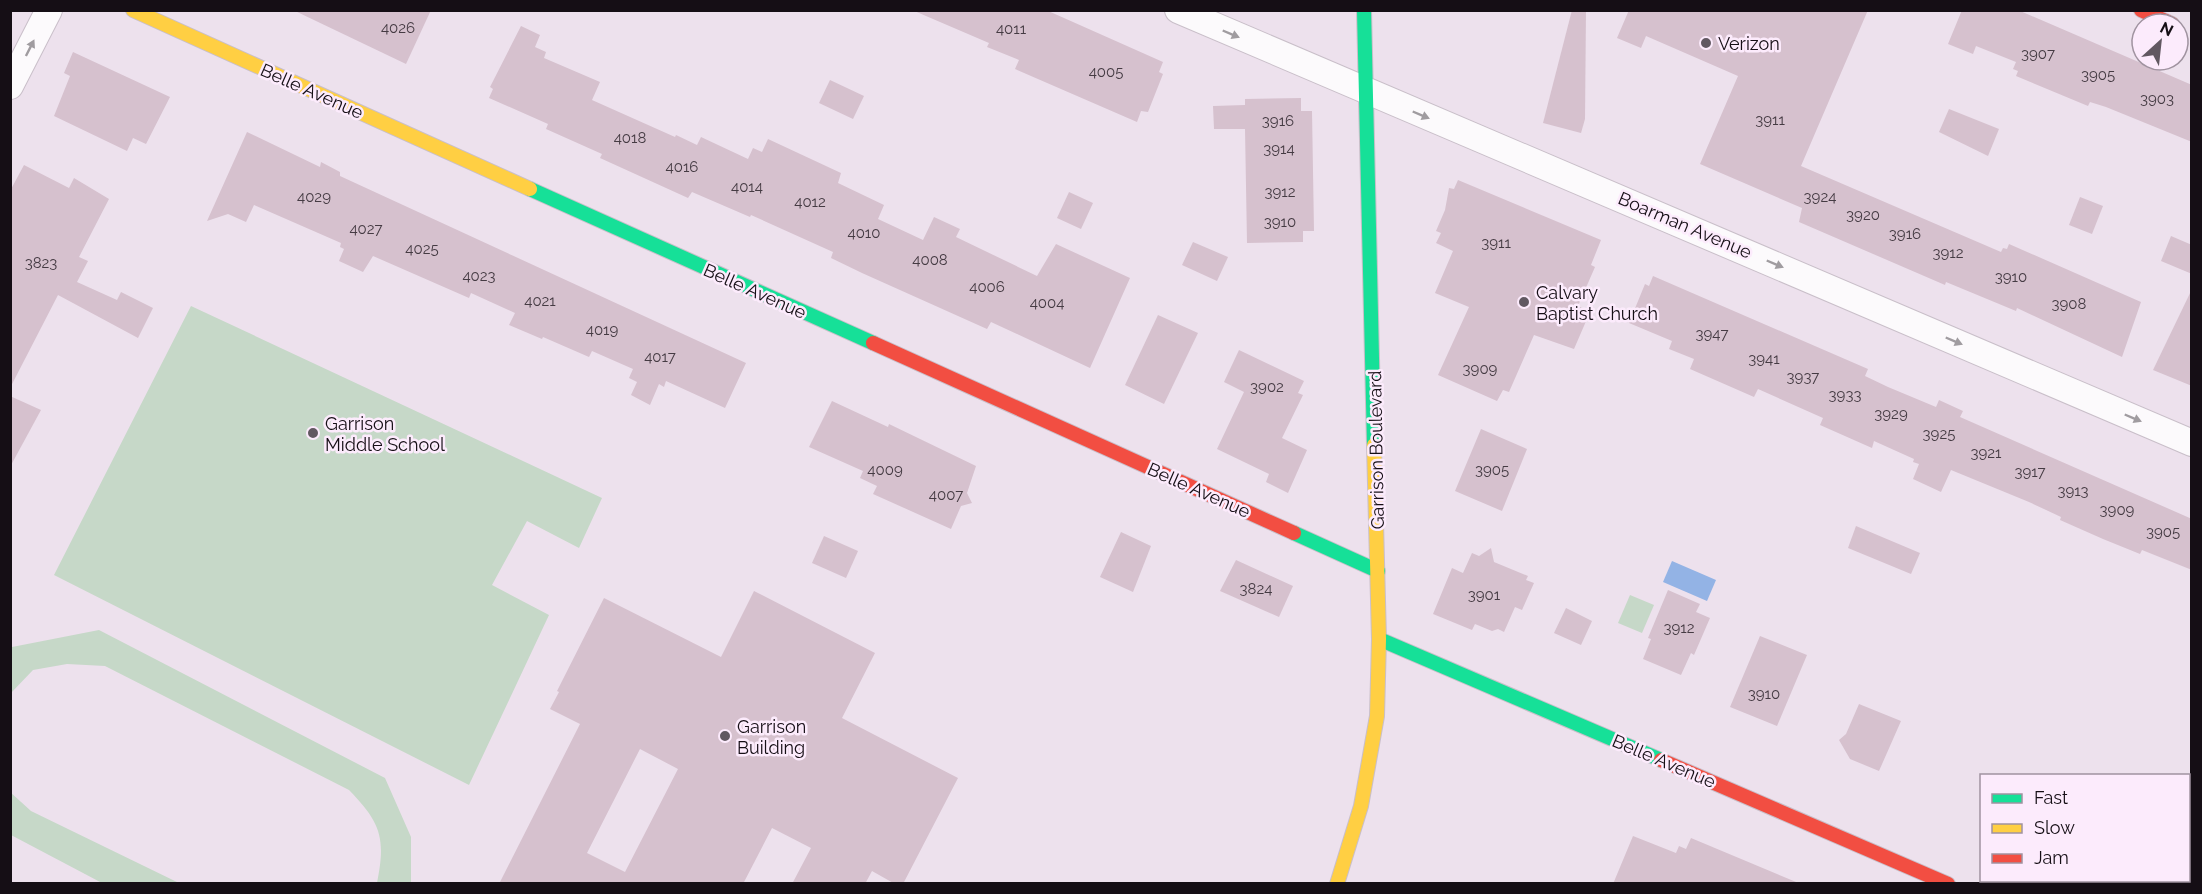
<svg xmlns="http://www.w3.org/2000/svg" width="2202" height="894" viewBox="0 0 2202 894" font-family="Raleway,sans-serif">
  <rect width="100%" height="100%" fill="#ede1ed"/>
  <!-- green -->
  <g fill="#c6d8c8">
    <path d="M191,306L602,498L579,548L527,521L492,585L549,615L469,785L54,575Z"/>
    <path d="M1630,595L1654,605L1642,633L1618,623Z"/>
    <path d="M99,630L385,778L411,837V883H377C386,838 381,823 349,790L105,666L67,664L33,670L11,693L12,647Z"/>
    <path d="M10,792L31,811L179,883H102L11,835Z"/>
  </g>
  <!-- water -->
  <path fill="#93b3e5" d="M1672,561L1716,580L1707,601L1663,582Z"/>
  <!-- building -->
  <g fill="#d6c1ce" fill-rule="evenodd">
    <path d="M293,10H431L406,64Z"/>
    <path d="M912,10H1046L1163,62L1159,72L1163,74L1148,112L1141,111L1137,122L1015,69L1019,60L987,47L989,43Z"/>
    <path d="M1572,10H1586L1585,119L1581,133L1543,123Z"/>
    <path d="M1629,10H1868L1801,166L2001,252L2003,248L2007,249L2009,244L2141,302L2122,357L2017,308L2016,311L1946,282L1945,285L1799,222L1802,208L1700,164L1738,76L1646,36L1641,48L1617,38Z"/>
    <path d="M1962,10H2018L2192,85V142L2106,107L2090,102L2088,106L2016,76L2018,71L2013,69L2016,62L1976,46L1973,54L1948,44Z"/>
    <path d="M521,26L540,35L535,47L546,52L544,58L600,82L592,100L675,137L676,135L697,145L701,137L748,159L753,148L762,152L768,139L841,173L838,183L884,205L878,219L923,240L934,217L960,229L956,237L1037,276L1056,244L1130,278L1090,368L991,322L987,329L862,273L831,258L833,252L751,215L750,217L692,192L688,198L600,158L602,154L546,129L548,124L489,98L493,89L490,87Z"/>
    <path d="M73,52L170,97L146,144L133,138L127,151L54,116L70,76L64,73Z"/>
    <path d="M830,80L864,96L853,119L819,103Z"/>
    <path d="M1301,98V111H1312L1314,231H1303V242L1247,243L1245,129H1214L1213,106L1245,105V99Z"/>
    <path d="M1949,109L1999,129L1988,156L1939,132Z"/>
    <path d="M247,132L320,167L321,162L340,172V176L746,363L725,408L666,381L664,387L659,384L650,405L631,395L637,382L629,378L633,369L592,351L589,357L543,337L542,339L509,325L515,313L471,293L469,298L373,256L363,272L339,261L344,249L340,247L341,243L254,205L246,222L228,214L207,221Z"/>
    <path d="M24,165L69,188L74,178L109,199L79,257L88,261L77,282L117,300L121,292L153,308L138,338L58,295L10,388V191Z"/>
    <path d="M1458,180L1601,240L1591,265L1595,267L1578,306L1590,312L1574,349L1534,335L1509,392L1503,390L1497,401L1438,375L1469,307L1435,293L1453,251L1436,243L1441,233L1436,231L1445,210L1449,188L1454,189Z"/>
    <path d="M1069,192L1093,203L1081,229L1057,218Z"/>
    <path d="M2080,197L2103,206L2092,234L2069,225Z"/>
    <path d="M2171,236L2192,245V274L2161,261Z"/>
    <path d="M1193,242L1228,257L1217,281L1182,265Z"/>
    <path d="M1653,276L1868,369L1865,376L1888,387L1936,407L1939,400L1963,411L1960,417L2192,519V570L2142,550L2140,554L2103,539L2060,520L2061,517L2029,502L1951,470L1941,492L1913,479L1919,464L1913,462L1914,459L1874,441L1872,448L1820,425L1823,418L1758,389L1754,397L1690,369L1694,359L1669,349L1672,341L1629,323L1645,284L1649,286Z"/>
    <path d="M2192,289V386L2153,370Z"/>
    <path d="M1158,315L1198,333L1164,404L1125,385Z"/>
    <path d="M1239,350L1304,381L1298,393L1303,395L1282,438L1307,450L1288,493L1266,482L1269,474L1217,449L1244,392L1224,382Z"/>
    <path d="M10,396L41,410L10,467Z"/>
    <path d="M832,401L888,427L889,424L976,466L967,493L972,503L961,506L951,529L873,494L877,486L860,478L863,471L809,447Z"/>
    <path d="M1481,429L1527,449L1502,511L1455,491Z"/>
    <path d="M1856,526L1920,553L1911,574L1848,548Z"/>
    <path d="M1121,532L1151,546L1133,592L1100,577Z"/>
    <path d="M824,536L858,551L846,578L812,563Z"/>
    <path d="M1491,548L1494,562L1528,576L1526,580L1534,583L1522,610L1515,607L1504,632L1498,629L1492,631L1475,624L1472,630L1433,614L1452,568L1463,573L1472,553L1479,556Z"/>
    <path d="M1236,560L1293,586L1279,617L1220,591Z"/>
    <path d="M1668,590L1700,604L1696,612L1710,618L1694,655L1691,653L1681,675L1643,659L1651,639L1648,638Z"/>
    <path d="M754,591L875,653L842,718L958,778L903,884H895L872,871L865,884H792L811,848L772,828L743,884H499L580,724L550,709L559,692L557,691L604,598L721,657ZM640,749L678,769L625,872L587,853Z"/>
    <path d="M1566,608L1592,621L1581,645L1554,633Z"/>
    <path d="M1760,636L1807,655L1777,726L1730,707Z"/>
    <path d="M1859,704L1901,721L1879,771L1850,759L1839,740L1846,734Z"/>
    <path d="M1633,836L1676,853L1679,846L1686,849L1691,838L1801,884H1613Z"/>
  </g>
  <g fill="none" stroke-linecap="round" stroke-linejoin="round">
    <defs>
      <g id="street">
        <path d="M1178,10L2192,443"/>
        <path d="M10,86L49,10"/>
      </g>
      <g id="fast">
        <path d="M1364,10L1374,445"/>
        <path d="M530,189L873,343"/>
        <path d="M1294,533L1378,571"/>
        <path d="M1379,639L1661,760"/>
      </g>
      <g id="slow">
        <path d="M133,10L530,189"/>
        <path d="M1337,884L1361,806L1377,716L1379,639L1374,445"/>
      </g>
      <g id="jam">
        <path d="M2141,10L2172,24"/>
        <path d="M873,343L1294,533"/>
        <path d="M1661,760L1948,884"/>
      </g>
    </defs>
    <!-- street casing -->
    <use href="#street" stroke="#c9bfc9" stroke-width="28"/>
    <!-- fast casing -->
    <use href="#fast" stroke="#c9bfc9" stroke-width="16"/>
    <!-- slow casing -->
    <use href="#slow" stroke="#c9bfc9" stroke-width="16"/>
    <!-- jam casing -->
    <use href="#jam" stroke="#c9bfc9" stroke-width="16"/>
    <!-- street -->
    <use href="#street" stroke="#fcfafc" stroke-width="26"/>
    <!-- fast -->
    <use href="#fast" stroke="#16e098" stroke-width="14"/>
    <!-- slow -->
    <use href="#slow" stroke="#ffcf43" stroke-width="14"/>
    <!-- jam -->
    <use href="#jam" stroke="#f24e42" stroke-width="14"/>
  </g>
  <!-- one-way arrows -->
  <defs><path id="oneway-solid" d="M-6-.8H1V-3.2L6.5 0L1 3.2V.8H-6Z" transform="scale(1.5)"/></defs>
  <g fill="#a09ca0">
    <use href="#oneway-solid" transform="translate(1231 34) rotate(23)"/>
    <use href="#oneway-solid" transform="translate(30 48) rotate(-63)"/>
    <use href="#oneway-solid" transform="translate(1421 115) rotate(23)"/>
    <use href="#oneway-solid" transform="translate(1775 264) rotate(23)"/>
    <use href="#oneway-solid" transform="translate(1954 341) rotate(23)"/>
    <use href="#oneway-solid" transform="translate(2133 418) rotate(23)"/>
  </g>
  <!-- markers -->
  <g fill="#615861" stroke="#fcebfc" stroke-width="2">
    <circle cx="1706" cy="43" r="6"/>
    <circle cx="1524" cy="302" r="6"/>
    <circle cx="313" cy="433" r="6"/>
    <circle cx="725" cy="736" r="6"/>
  </g>
  <g text-anchor="middle" dominant-baseline="central" stroke-width="5" stroke-linejoin="round" paint-order="stroke">
    <!-- number labels -->
    <g font-size="15" fill="#453b43">
      <text x="398" y="28">4026</text>
      <text x="1011" y="29">4011</text>
      <text x="2038" y="54">3907</text>
      <text x="1106" y="72">4005</text>
      <text x="2098" y="75">3905</text>
      <text x="2157" y="99">3903</text>
      <text x="1770" y="120">3911</text>
      <text x="1278" y="121">3916</text>
      <text x="630" y="138">4018</text>
      <text x="1279" y="149">3914</text>
      <text x="682" y="167">4016</text>
      <text x="747" y="187">4014</text>
      <text x="1280" y="192">3912</text>
      <text x="314" y="197">4029</text>
      <text x="1820" y="197">3924</text>
      <text x="810" y="202">4012</text>
      <text x="1863" y="215">3920</text>
      <text x="1280" y="222">3910</text>
      <text x="366" y="229">4027</text>
      <text x="864" y="233">4010</text>
      <text x="1905" y="234">3916</text>
      <text x="1496" y="243">3911</text>
      <text x="422" y="249">4025</text>
      <text x="1948" y="253">3912</text>
      <text x="930" y="260">4008</text>
      <text x="41" y="263">3823</text>
      <text x="479" y="276">4023</text>
      <text x="2011" y="277">3910</text>
      <text x="987" y="287">4006</text>
      <text x="540" y="301">4021</text>
      <text x="1047" y="303">4004</text>
      <text x="2069" y="304">3908</text>
      <text x="602" y="330">4019</text>
      <text x="1712" y="334">3947</text>
      <text x="660" y="357">4017</text>
      <text x="1764" y="359">3941</text>
      <text x="1480" y="369">3909</text>
      <text x="1803" y="377">3937</text>
      <text x="1267" y="387">3902</text>
      <text x="1845" y="395">3933</text>
      <text x="1891" y="414">3929</text>
      <text x="1939" y="434">3925</text>
      <text x="1986" y="453">3921</text>
      <text x="885" y="470">4009</text>
      <text x="1492" y="470">3905</text>
      <text x="2030" y="472">3917</text>
      <text x="2073" y="491">3913</text>
      <text x="946" y="495">4007</text>
      <text x="2117" y="510">3909</text>
      <text x="2163" y="532">3905</text>
      <text x="1256" y="589">3824</text>
      <text x="1484" y="595">3901</text>
      <text x="1679" y="628">3912</text>
      <text x="1764" y="694">3910</text>
    </g>
    <!-- poi labels -->
    <g font-size="18" fill="#150e15" stroke="#fcebfc" text-anchor="start">
      <text x="1718" y="43">Verizon</text>
      <text x="1536" y="292">Calvary<tspan x="1536" dy="21">Baptist Church</tspan></text>
      <text x="325" y="423">Garrison<tspan x="325" dy="21">Middle School</tspan></text>
      <text x="737" y="726">Garrison<tspan x="737" dy="21">Building</tspan></text>
    </g>
    <!-- street labels -->
    <g font-size="18" fill="#150e15" stroke="#fcebfc">
      <text transform="translate(312 91) rotate(24)">Belle Avenue</text>
      <text transform="translate(1685 225) rotate(23)">Boarman Avenue</text>
      <text transform="translate(755 291) rotate(24)">Belle Avenue</text>
      <text transform="translate(1376 450) rotate(-91)">Garrison Boulevard</text>
      <text transform="translate(1199 490) rotate(24)">Belle Avenue</text>
      <text transform="translate(1664 761) rotate(23)">Belle Avenue</text>
    </g>
  </g>
  <!-- border -->
  <rect width="2202" height="894" fill="none" stroke="#150e15" stroke-width="24"/>
  <!-- legend -->
  <rect x="1980" y="774" width="210" height="108" fill="#fcebfc" stroke="#a093a0" stroke-width="1.5"/>
  <rect x="1992" y="794" width="30" height="9" fill="#16e098" stroke="#a093a0" stroke-width="1.5"/>
  <text x="2034" y="804" font-size="18" fill="#150e15">Fast</text>
  <rect x="1992" y="824" width="30" height="9" fill="#ffcf43" stroke="#a093a0" stroke-width="1.5"/>
  <text x="2034" y="834" font-size="18" fill="#150e15">Slow</text>
  <rect x="1992" y="854" width="30" height="9" fill="#f24e42" stroke="#a093a0" stroke-width="1.5"/>
  <text x="2034" y="864" font-size="18" fill="#150e15">Jam</text>
  <!-- north arrow -->
  <g transform="translate(2160 42) rotate(27)"><circle r="28" fill="#fcebfc" stroke="#a093a0" stroke-width="1.5"/>
  <path d="M0-4.5L10 22L0 15L-10 22Z" fill="#615861"/>
  <text y="-9" font-size="16" font-weight="bold" text-anchor="middle" fill="#150e15">N</text>
  </g>
</svg>
